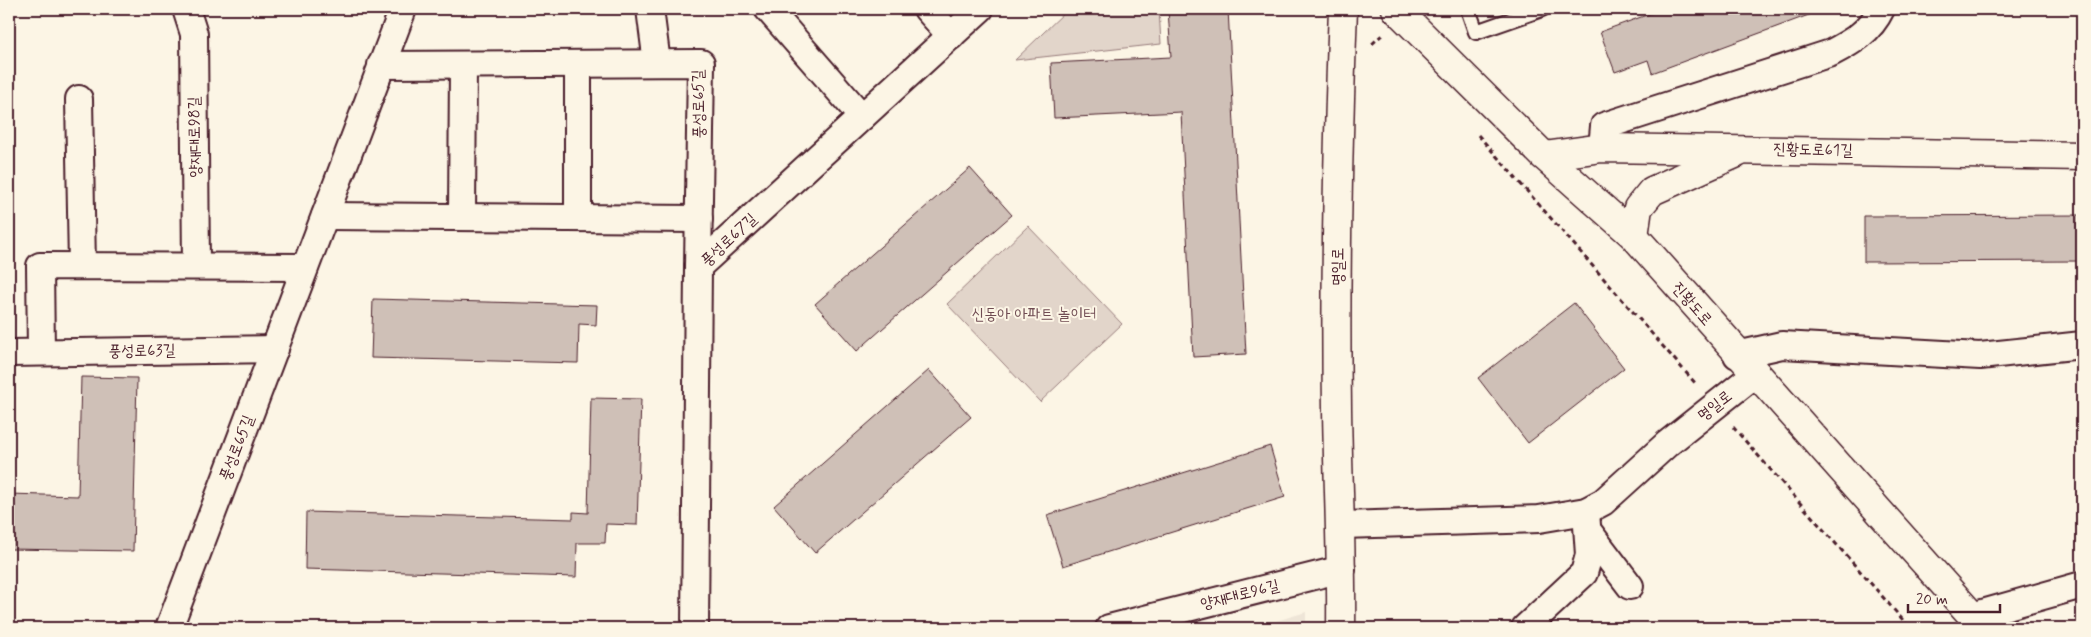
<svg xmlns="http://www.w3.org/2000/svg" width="2091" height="637" viewBox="0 0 2091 637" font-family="Mynerve,'Poor Story',sans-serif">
  <rect width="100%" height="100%" fill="#fcf5e5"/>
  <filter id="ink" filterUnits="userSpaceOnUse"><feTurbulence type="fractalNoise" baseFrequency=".02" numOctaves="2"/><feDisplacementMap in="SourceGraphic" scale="10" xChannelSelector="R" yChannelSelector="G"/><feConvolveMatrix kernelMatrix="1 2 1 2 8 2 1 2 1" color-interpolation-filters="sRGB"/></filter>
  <g filter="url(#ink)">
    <!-- built -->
    <path fill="#eee5d7" d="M1306,612V628H1253Z"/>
    <!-- green -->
    <g fill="#e2d5ca" stroke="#967a7a">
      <path d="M1068,9H1159L1161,44L1015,60Z"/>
      <path d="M1028,226L1122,324L1040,402L947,304Z"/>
    </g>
    <!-- building -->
    <g fill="#cfc0b7" stroke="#4a1f2b">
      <path d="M1168,9H1228L1246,354L1193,357L1181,112L1054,118L1051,63L1171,57Z"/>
      <path d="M1663,9H1825L1652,73L1648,60L1615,72L1600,32Z"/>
      <path d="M970,168L1012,215L857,351L815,304Z"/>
      <path d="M2082,215V261L1864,262V216Z"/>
      <path d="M373,299L597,305L596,325L579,324L578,363L371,358Z"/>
      <path d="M1574,303L1624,368L1528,443L1478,378Z"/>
      <path d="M929,370L971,417L815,553L774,506Z"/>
      <path d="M81,377L137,378L133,551L9,549V494L78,496Z"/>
      <path d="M591,398L641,399L637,525L606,524L605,543H577L576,577L305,569L306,512L573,519V512L588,513Z"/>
      <path d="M1270,446L1285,497L1063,566L1047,515Z"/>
    </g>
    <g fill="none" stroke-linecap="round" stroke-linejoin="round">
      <defs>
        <path id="service" d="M1468,9L1476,32L1542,9"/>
        <g id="minor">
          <path d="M186,9L194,34L196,266"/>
          <path d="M650,9L657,63"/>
          <path d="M768,9L862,117"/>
          <path d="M927,9L951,36"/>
          <path d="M578,64V218"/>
          <path d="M381,65L701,63L698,267"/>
          <path d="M79,99L82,266"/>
          <path d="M1602,148L1604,126L1831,53C1852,42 1870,32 1881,9"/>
          <path d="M325,216L699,219"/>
          <path d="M462,217L463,65"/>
          <path d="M41,352L40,266L305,267"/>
          <path d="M9,353L275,349"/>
          <path d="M1737,355L1782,345L1980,356L2082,345"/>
          <path d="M1342,525L1539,519L1586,511L1603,502L1667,444L1755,374"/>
          <path d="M1589,532L1630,586"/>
          <path d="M1972,616L2082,585"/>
          <path d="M169,628L403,9"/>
          <path d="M695,628L698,267L980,9"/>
          <path d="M1109,628L1342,569"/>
          <path d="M1525,628L1584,573L1589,555L1586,511"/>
        </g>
        <g id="tertiary">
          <path d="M1396,9L1544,156L1634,236L1983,628"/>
          <path d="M1544,156L1602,148L2082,156"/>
          <path d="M1634,236L1638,208L1652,191L1737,153"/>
          <path d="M1341,628C1342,555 1338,482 1337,409C1335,276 1338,142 1343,9"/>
        </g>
      </defs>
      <!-- service casing -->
      <use href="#service" stroke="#4a1f2b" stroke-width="18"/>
      <!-- minor casing -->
      <use href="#minor" stroke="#4a1f2b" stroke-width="30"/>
      <!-- tertiary casing -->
      <use href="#tertiary" stroke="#4a1f2b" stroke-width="31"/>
      <!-- path -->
      <g stroke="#4a1f2b" stroke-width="3" stroke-dasharray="5 4" stroke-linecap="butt">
        <path d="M1372,44L1382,35"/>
        <path d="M1478,135L1696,384"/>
        <path d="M1733,427L1910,628"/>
      </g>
      <!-- service -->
      <use href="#service" stroke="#fcf5e5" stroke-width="14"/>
      <!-- minor -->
      <use href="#minor" stroke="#fcf5e5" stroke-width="26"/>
      <!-- tertiary -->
      <use href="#tertiary" stroke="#fcf5e5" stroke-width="28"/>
    </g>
  </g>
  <g text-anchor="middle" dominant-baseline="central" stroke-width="4" stroke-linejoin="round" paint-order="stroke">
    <!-- street labels -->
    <g font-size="16" fill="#4a1f2b" stroke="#fcf5e5">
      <text transform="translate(699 104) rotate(-91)">풍성로65길</text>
      <text transform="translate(195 137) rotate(-91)">양재대로98길</text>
      <text transform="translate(1813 150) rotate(1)">진황도로61길</text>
      <text transform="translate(729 240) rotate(-43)">풍성로67길</text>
      <text transform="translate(1338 267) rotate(-90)">명일로</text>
      <text transform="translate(1692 304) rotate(49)">진황도로</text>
      <text transform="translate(142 351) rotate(-1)">풍성로63길</text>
      <text transform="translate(1715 406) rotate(-38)">명일로</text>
      <text transform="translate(237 448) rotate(-69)">풍성로65길</text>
      <text transform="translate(1240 595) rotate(-14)">양재대로96길</text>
    </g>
    <!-- park labels -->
    <g font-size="16" fill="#704c53" stroke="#fcf5e5">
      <text x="1034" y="314">신동아 아파트 놀이터</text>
    </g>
  </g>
  <!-- margin -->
  <rect width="2091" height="637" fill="none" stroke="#fcf5e5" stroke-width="30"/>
  <rect x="15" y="15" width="2061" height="607" fill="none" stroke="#4a1f2b" stroke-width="2" filter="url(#ink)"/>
  <!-- scale -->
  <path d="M1908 604v8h92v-8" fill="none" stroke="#4a1f2b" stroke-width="2.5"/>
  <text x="1916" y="604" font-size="15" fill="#4a1f2b" stroke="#fcf5e5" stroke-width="4" paint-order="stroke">20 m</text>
</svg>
